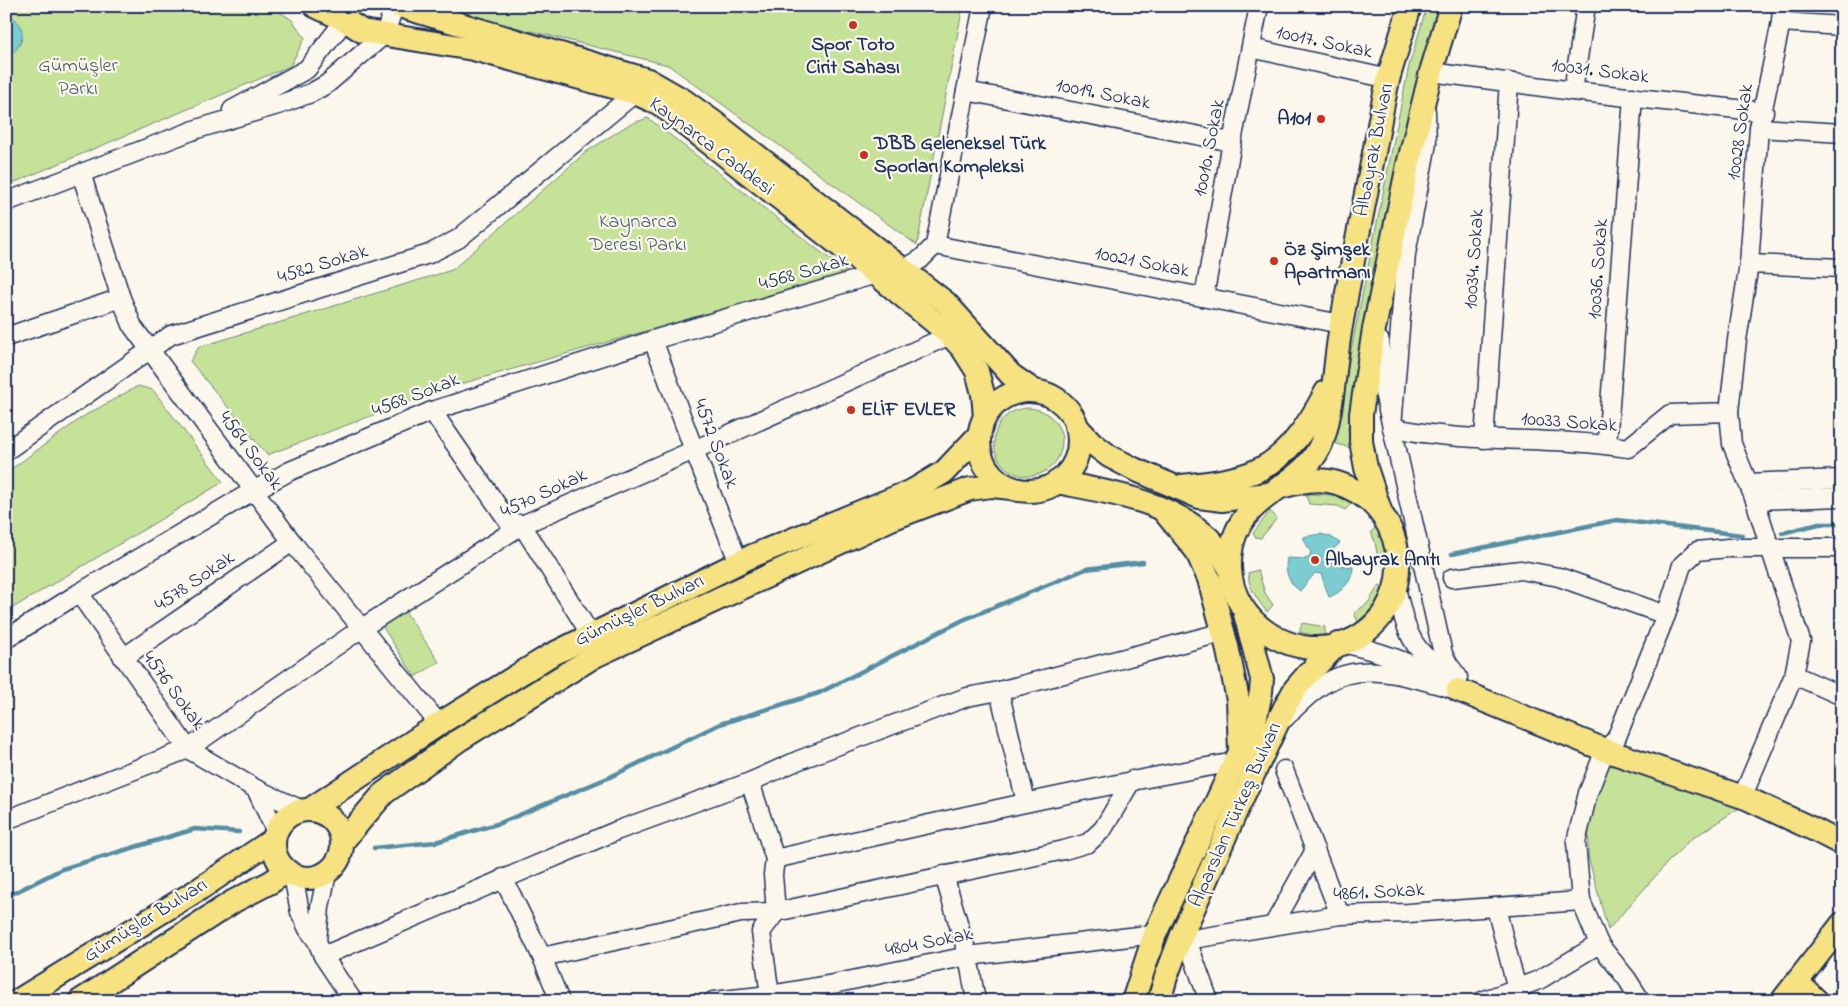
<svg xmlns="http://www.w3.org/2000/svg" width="1848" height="1007" viewBox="0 0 1848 1007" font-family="'Indie Flower',sans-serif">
  <rect width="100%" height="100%" fill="#fbf7ec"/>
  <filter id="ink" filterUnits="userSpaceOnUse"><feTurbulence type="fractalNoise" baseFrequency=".02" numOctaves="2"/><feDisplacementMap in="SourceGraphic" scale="10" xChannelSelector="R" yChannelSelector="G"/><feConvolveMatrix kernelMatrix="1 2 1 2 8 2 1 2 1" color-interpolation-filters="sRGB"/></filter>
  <g filter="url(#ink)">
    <!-- green -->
    <g fill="#c6e198" stroke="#70887b">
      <path d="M6,6H271L292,20L305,38L290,66L6,186Z"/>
      <path d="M429,6H963L917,245L668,65Z"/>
      <path d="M1427,6H1438C1396,144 1373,286 1348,428L1350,448L1334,443L1350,355L1409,66Z"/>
      <path d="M648,118L848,273L440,390L267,455L190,361L199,347L452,270L586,152L628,125Z"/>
      <path d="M138,386L153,390L223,482L6,612V473L84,416Z"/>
      <circle cx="1028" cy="442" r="34"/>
      <path d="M1309,494L1334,495L1352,503L1345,510L1338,506L1309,504L1306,495Z"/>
      <path d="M1270,511L1277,518L1261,538L1255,537L1253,533Z"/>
      <path d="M1377,526L1384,537L1388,566L1379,564L1375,542L1371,532Z"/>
      <path d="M1258,570L1265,593L1273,605L1267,612C1258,601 1248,587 1248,573Z"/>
      <path d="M1379,585L1385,588L1377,604L1358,622L1354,613L1368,603Z"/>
      <path d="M405,611L439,662L415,677L382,626Z"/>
      <path d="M1302,623L1325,627V635L1317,636L1299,632Z"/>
      <path d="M1610,764L1741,807L1690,840L1666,864L1608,930L1588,856L1589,819L1602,773Z"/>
    </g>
    <!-- water -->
    <g fill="#7bccd1" stroke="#558da3">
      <path d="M6,14C28,21 27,48 6,56Z"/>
      <path d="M1321,534L1331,537L1340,543L1329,553L1332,564L1353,567C1354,580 1341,593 1329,597L1321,574L1315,573L1300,591C1289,583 1284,572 1287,558L1307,559L1311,553L1303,537Z"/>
    </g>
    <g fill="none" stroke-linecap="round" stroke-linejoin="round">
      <!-- stream -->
      <g stroke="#558da3" stroke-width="4.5">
        <path d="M1782,533L1819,524H1842"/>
        <path d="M1452,554L1617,520L1742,535"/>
        <path d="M374,848L436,842L500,823L610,777L720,724L819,693L963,620L1086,569L1143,562"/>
        <path d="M6,897L62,869L195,829L239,832"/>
      </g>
      <defs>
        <g id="minor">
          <path d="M1781,22L1842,26"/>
          <path d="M1251,48L1389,79"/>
          <path d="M1431,72L1573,91L1764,112"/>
          <path d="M966,91L1232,142"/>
          <path d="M1573,91L1586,6"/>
          <path d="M232,110L307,69L345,20L349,6"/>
          <path d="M1426,111L1427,143L1406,254L1392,427C1415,433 1436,435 1460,437C1515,441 1573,439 1628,448L1670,414L1729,412L1737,340L1749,264L1842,268"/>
          <path d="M1759,128L1842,133"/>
          <path d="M81,173L121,298L133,327L292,542L439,724"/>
          <path d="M6,202L197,129L281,104L311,93L327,84L385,34L391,16L390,6"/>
          <path d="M935,245L1341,324"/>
          <path d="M1749,264L1759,128L1781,22L1782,6"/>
          <path d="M903,270L921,259L935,245L983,6"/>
          <path d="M1204,297L1232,142L1259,6"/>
          <path d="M6,337L121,298"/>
          <path d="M653,340L694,450L739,563"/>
          <path d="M1380,341L1381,373L1384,392L1443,654L1449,665L1458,677"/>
          <path d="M432,411L508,521L522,525L591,635"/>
          <path d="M1729,412L1732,444L1755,500L1770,548H1842"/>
          <path d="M1484,439L1509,82"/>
          <path d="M1607,445L1633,97"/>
          <path d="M6,451L171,335L429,254L458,239L635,93"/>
          <path d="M1748,483L1842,479"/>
          <path d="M1755,500L1842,497"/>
          <path d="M1452,578L1521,570L1559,577L1666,615"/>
          <path d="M1396,588C1402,611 1406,638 1424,655C1430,661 1439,666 1447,670"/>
          <path d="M79,593L188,749L256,789L302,810"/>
          <path d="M6,639L79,593L253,491L290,471L432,411L653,340L876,274"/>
          <path d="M1343,643C1380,652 1407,660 1440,680"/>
          <path d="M123,658L292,542"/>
          <path d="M1794,675L1842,696"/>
          <path d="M999,691L1026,802"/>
          <path d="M1284,719C1297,706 1309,693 1324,684C1366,658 1415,679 1458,690"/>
          <path d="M1284,770L1340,915"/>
          <path d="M750,782L775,859"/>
          <path d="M256,789L276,832"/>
          <path d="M6,820L188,749L362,628L522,525L694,450L950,335"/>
          <path d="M293,875L300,912L308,929L317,941L323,956L353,1001"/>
          <path d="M944,875L968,956L976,1001"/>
          <path d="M503,878L542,957L560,1001"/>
          <path d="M1496,908L1520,1001"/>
          <path d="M1274,924L1315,850"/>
          <path d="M1181,937L1187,940L1340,915L1408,913L1581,901"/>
          <path d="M1187,940L1209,1001"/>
          <path d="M317,941L320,907L327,873"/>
          <path d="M323,956L616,831L750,782L799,760L967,697L999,691L1224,632"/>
          <path d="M542,957L741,913L776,912L1064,850L1088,843L1103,829L1132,780"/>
          <path d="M770,995L761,932L776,912L773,875L775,859C928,824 1080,789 1235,762"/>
          <path d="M713,1001L770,995L833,984L968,956L1155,934"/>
          <path d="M1482,1001L1539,980L1599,944"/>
          <path d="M1641,1001L1627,979L1599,944L1581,901L1576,842L1588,793L1605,750L1616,739L1666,615L1682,565L1697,551L1728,548H1770L1801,641L1794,675L1747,786"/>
        </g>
        <g id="major">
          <path d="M315,6L345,20L362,31L473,49L635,93L660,104L876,274L950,335L963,349L977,371L983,394L985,417"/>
          <path d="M399,6L648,80L683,100L715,123L946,303L1011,375L1034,391"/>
          <circle cx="1029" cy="441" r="50"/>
          <path d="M1076,426L1092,443L1109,456L1134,469L1199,497L1222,500L1268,494"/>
          <path d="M1057,482C1107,492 1165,500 1205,535C1216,544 1223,557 1230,569"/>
          <path d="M1182,486C1205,483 1229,481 1251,473C1287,460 1309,424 1326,392"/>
          <path d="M1281,487C1299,482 1318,477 1337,483C1415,507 1420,617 1342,644C1292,661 1232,623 1230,568C1228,490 1305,494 1323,439C1335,401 1334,360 1342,321C1351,268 1362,215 1372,163C1378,134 1382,104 1389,76C1396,53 1403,29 1410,6"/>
          <path d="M1162,509L1196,550L1209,579L1227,646L1238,700L1240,751"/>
          <path d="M1380,510L1366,468L1361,441V414L1374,329L1408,165L1431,72L1451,6"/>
          <path d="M1458,690L1605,750L1746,798L1815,830L1842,844"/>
          <circle cx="308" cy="844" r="34"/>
          <path d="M309,810L439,724L549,656L752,556L914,490L944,472L979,435"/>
          <path d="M342,842L384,793L459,740L595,656L891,519L970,489L991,486L1012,488"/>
          <path d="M1797,982L1817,1001"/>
          <path d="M17,1001L201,888L274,839"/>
          <path d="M80,1001L234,901L271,882L287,871"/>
          <path d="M1133,1001L1155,934L1235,762L1254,726L1261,692L1262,679L1245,614"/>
          <path d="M1159,1001L1166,977L1181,937L1237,809L1285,707L1295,689L1308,674L1338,644"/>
          <path d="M1782,1001L1842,924"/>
        </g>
      </defs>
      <!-- minor casing -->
      <use href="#minor" stroke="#1b2f5e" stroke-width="21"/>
      <!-- major casing -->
      <use href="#major" stroke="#1b2f5e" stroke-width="26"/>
      <!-- minor -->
      <use href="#minor" stroke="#fbf7ec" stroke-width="18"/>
      <!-- major -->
      <use href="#major" stroke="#f6e281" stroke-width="22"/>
    </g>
  </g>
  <!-- markers -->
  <g fill="#c8321e" stroke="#fbf7ec" stroke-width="2">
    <circle cx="853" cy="25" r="5"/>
    <circle cx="1321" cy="119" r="5"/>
    <circle cx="864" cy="155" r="5"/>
    <circle cx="1274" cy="261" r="5"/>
    <circle cx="851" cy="410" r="5"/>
    <circle cx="1315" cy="560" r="5"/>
  </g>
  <g text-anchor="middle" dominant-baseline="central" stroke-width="4.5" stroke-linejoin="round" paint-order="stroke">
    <!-- street labels -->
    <g font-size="20" fill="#1b2f5e" stroke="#fbf7ec">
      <text transform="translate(1324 43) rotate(12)">10017. Sokak</text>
      <text transform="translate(1600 72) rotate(7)">10031. Sokak</text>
      <text transform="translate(1103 95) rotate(11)">10019. Sokak</text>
      <text transform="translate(1741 132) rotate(-82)">10028 Sokak</text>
      <text transform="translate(711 147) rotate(37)">Kaynarca Caddesi</text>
      <text transform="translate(1210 148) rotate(-79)">10010. Sokak</text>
      <text transform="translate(1375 150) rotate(-79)">Albayrak Bulvarı</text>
      <text transform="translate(1475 259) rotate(-86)">10034. Sokak</text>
      <text transform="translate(1142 263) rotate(11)">10021 Sokak</text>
      <text transform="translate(323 265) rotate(-17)">4582 Sokak</text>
      <text transform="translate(1599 269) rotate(-86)">10036. Sokak</text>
      <text transform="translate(804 273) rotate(-16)">4568 Sokak</text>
      <text transform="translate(416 396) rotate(-21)">4568 Sokak</text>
      <text transform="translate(1569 423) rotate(4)">10033 Sokak</text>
      <text transform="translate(715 444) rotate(69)">4572 Sokak</text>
      <text transform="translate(250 451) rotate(53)">4564 Sokak</text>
      <text transform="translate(544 494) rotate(-25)">4570 Sokak</text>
      <text transform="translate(195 582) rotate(-34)">4578 Sokak</text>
      <text transform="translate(640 611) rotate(-26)">Gümüşler Bulvarı</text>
      <text transform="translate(173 691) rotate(54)">4576 Sokak</text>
      <text transform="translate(1236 815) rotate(-66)">Alparslan Türkeş Bulvarı</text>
      <text transform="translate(1379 893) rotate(-3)">4861. Sokak</text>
      <text transform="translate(146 921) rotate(-32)">Gümüşler Bulvarı</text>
      <text transform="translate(929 943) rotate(-11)">4804 Sokak</text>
    </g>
    <!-- poi labels -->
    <g font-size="20" font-weight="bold" fill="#1b2f5e" stroke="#fbf7ec" text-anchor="start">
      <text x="853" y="45" text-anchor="middle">Spor Toto<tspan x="853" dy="23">Cirit Sahası</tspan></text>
      <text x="1311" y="119" text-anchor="end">A101</text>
      <text x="874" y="144">DBB Geleneksel Türk<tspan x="874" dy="23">Sporları Kompleksi</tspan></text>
      <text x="1284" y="250">Öz Şimşek<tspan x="1284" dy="23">Apartmanı</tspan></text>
      <text x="861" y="410">ELİF EVLER</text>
      <text x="1325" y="560">Albayrak Anıtı</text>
    </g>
    <!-- park labels -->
    <g font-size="20" fill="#465c6c" stroke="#fbf7ec">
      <text x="78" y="66">Gümüşler<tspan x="78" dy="23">Parkı</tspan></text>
      <text x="638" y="222">Kaynarca<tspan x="638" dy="23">Deresi Parkı</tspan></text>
    </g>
  </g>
  <!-- margin -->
  <rect width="1848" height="1007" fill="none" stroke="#fbf7ec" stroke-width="25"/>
  <rect x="12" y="12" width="1823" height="982" fill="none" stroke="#1b2f5e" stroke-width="2" filter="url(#ink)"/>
</svg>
